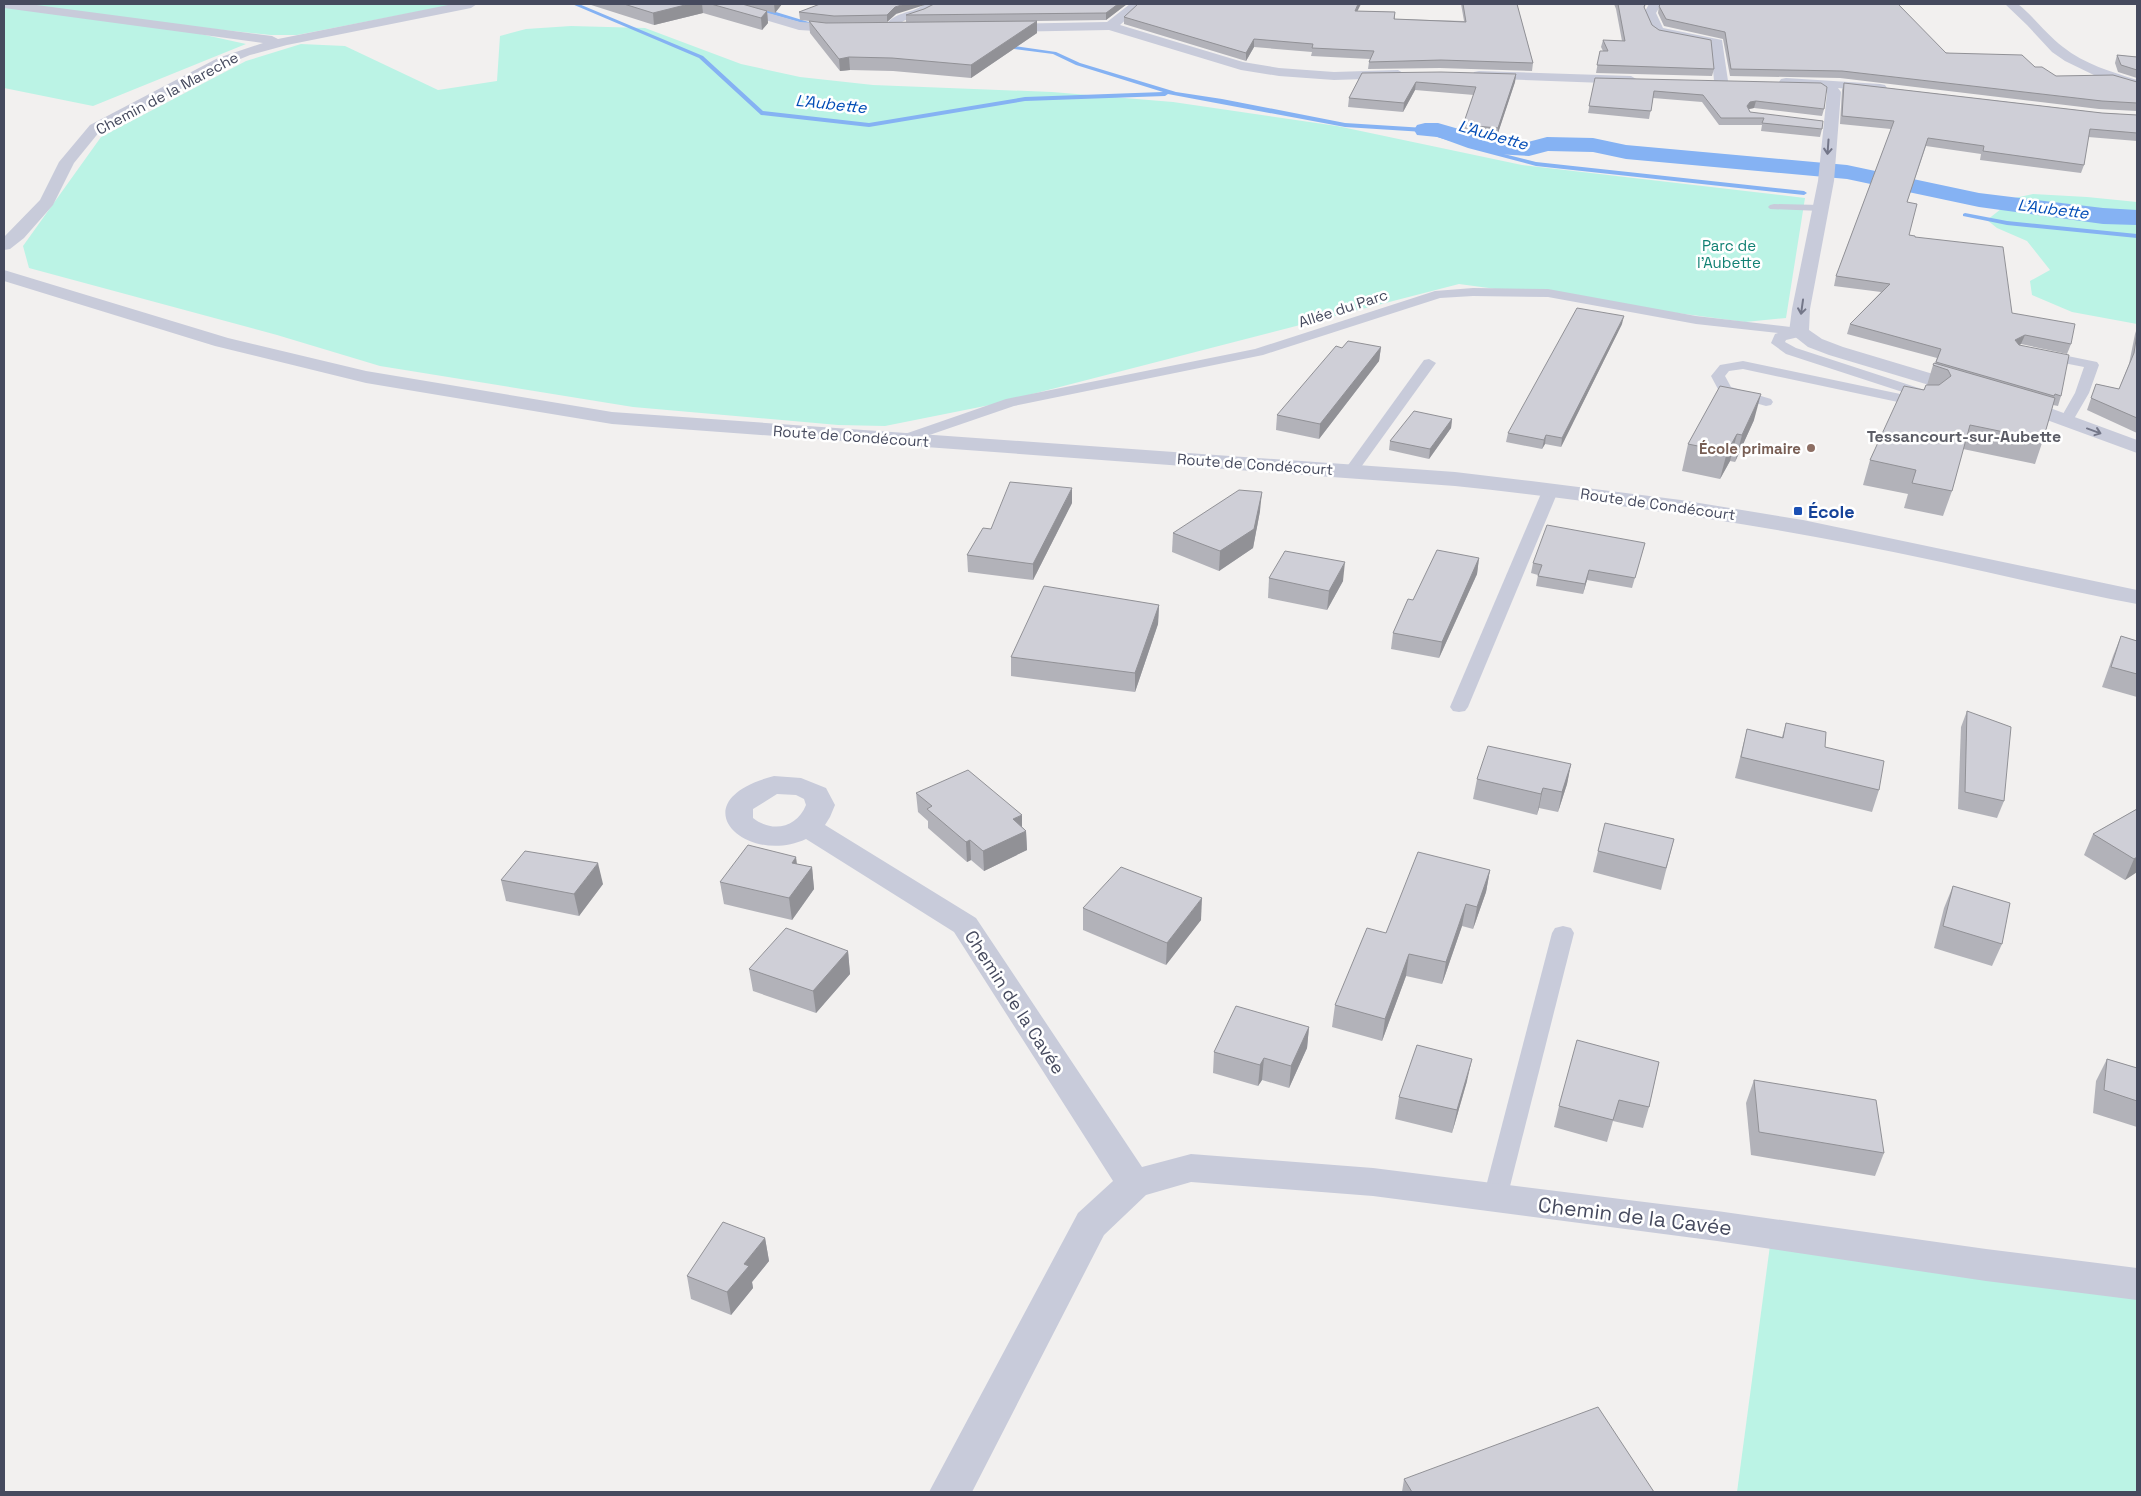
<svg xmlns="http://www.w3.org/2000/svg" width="2141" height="1496" viewBox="0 0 2141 1496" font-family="'Space Grotesk',sans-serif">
  <rect width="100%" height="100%" fill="#f2f0ef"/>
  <!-- green -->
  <g fill="#bbf3e5">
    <path d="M4,4H457L297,35H271L141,21L246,44L93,106L4,88Z"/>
    <path d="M571,26L645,28L741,64L800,77L873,85L1052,92L1173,102L1337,126L1522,165L1805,198L1786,318L1745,322L1459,284L990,405L885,426L838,425L633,407L380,366L277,335L29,268L23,246L101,137L246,61L301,44L345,46L438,90L497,81L500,36L526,29Z"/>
    <path d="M2033,194L2087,197L2137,202V324L2072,312L2032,295L2030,281L2050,270L2027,241L1997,228L1987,220L2015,198Z"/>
    <path d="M1771,1238L2137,1276V1492H1737Z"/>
  </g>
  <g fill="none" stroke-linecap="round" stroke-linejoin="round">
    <!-- stream -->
    <g fill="#85b2f3" fill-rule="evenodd">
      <path d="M572,4H579L703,56L763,111L869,123L1025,97L1163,92L1076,65L1053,54L999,47L1001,44L1056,52L1080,63L1176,92L1222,99L1345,123L1425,128L1472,146L1536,162L1804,191L1807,193L1804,195L1536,166L1468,148L1424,132L1345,127L1168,94L1165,96L1025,101L869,127L761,115L699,58Z"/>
      <path d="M745,4H750L825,27L820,28L749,8Z"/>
      <path d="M1965,213L2007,221L2137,234V238L2007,225L1963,216V214Z"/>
    </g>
    <!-- canal -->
    <path fill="#85b2f3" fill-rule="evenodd" d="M1425,123H1438L1497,140L1528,142L1547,137L1593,138L1626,145L1847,165L1979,193L2103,208L2137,210V225L2103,224L1979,207L1847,179L1626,159L1593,152L1548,151L1529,156L1495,154L1437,137L1417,135L1414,130L1417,125Z"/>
    <!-- service -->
    <g fill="#c8cbda" fill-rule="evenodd">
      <path d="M1774,204L1821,205L1827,208L1821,211L1770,209L1768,207L1770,205Z"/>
      <path d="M1473,288L1548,289L1696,316L1799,328L1805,332L1803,336L1786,340L1785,342L1796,348L1940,395L1942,398L1931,407L1926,408L1743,369L1729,371L1725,376L1731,387L1771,399L1773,402L1771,405L1766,406L1720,393L1711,376L1720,365L1743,361L1924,399L1786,354L1771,343L1775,334L1778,333L1696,324L1548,297L1473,296L1440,298L1263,355L1014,406L909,442H899L897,439L899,436L1006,399L1255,349L1435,291Z"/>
      <path d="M2043,351L2097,362L2099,365L2089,393L2071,424H2061L2059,421L2075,393L2084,367L2038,358L2036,355Z"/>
      <path d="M1429,359L1436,363L1356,474H1346L1344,471L1346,468L1424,360Z"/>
      <path d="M1551,484L1556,486L1559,489L1468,707L1465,711L1459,712L1453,711L1450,707L1543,489L1546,486Z"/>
      <path d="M1563,926L1571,928L1574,933L1507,1198L1504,1205L1495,1208L1486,1205L1483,1198L1552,933L1555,928Z"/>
    </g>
    <!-- minor -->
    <g fill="#c8cbda" fill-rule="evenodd">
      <path d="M4,4H29L272,36L278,39L453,4H477L471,8L287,45L250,55L228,64L100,131L74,163L53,205L24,238L10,249L4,250V237L40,200L59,162L90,125L218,58L263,43L4,8Z"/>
      <path d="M719,4H737L800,22L848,25L854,29L848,33L799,30L721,7Z"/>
      <path d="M925,4H939C925,21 914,14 902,22C897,26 896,30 889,32L883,28C897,9 908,16 925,4Z"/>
      <path d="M1130,4H1143L1120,25L1243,62L1279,68L1334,72L1398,70L1405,74L1398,78L1334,80L1279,76L1241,70L1109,30L1001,32L995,28L1001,24L1107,22Z"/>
      <path d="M1649,4H1667L1665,7L1659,8L1656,13L1663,28L1722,40L1728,81L1726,84H1716L1714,81L1711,46L1653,34L1644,13Z"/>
      <path d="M2005,4H2018C2034,17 2047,35 2063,47C2084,64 2112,72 2137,80V88L2098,77L2065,61L2052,52L2027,25Z"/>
      <path d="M1479,71L1631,76L1638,80L1631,84L1474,78L1472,75L1474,72Z"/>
      <path d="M1786,78L1880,84L1885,85L1887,88L1885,91L1880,92L1838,88L1841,92L1834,181L1810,309L1809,330L1822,339L1843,347L1973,386L1976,390L1973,394L1966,396L1959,394L1829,355L1808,347L1789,332L1792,309L1818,181L1827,93L1820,87L1781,85L1779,82L1781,79Z"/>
      <path d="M2014,398L2050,408L2137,440V453L2036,416L2007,408L2004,404L2007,400Z"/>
      <path d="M774,776L801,778L826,788L835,805L830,817L825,825L976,918L1142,1167L1191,1154L1373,1168L1717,1211L1986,1249L2137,1268V1300L1986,1281L1717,1241L1373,1196L1191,1182L1146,1195L1104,1235L972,1492H929L1078,1213L1113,1181L954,932L806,839C745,867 677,801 774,776ZM777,794L796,795L804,799L806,805C797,828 772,833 753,818V809Z"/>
    </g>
    <!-- tertiary -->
    <path fill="#c8cbda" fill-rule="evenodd" d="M4,270L228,338L366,371L612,412L1455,472L1531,481L1681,500L1803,520L2137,590V604C2041,586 1945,561 1848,543C1718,518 1587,500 1455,486L612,424L366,383L215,346L4,281Z"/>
  </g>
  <!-- wall -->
  <g fill="#b2b2b9">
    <path d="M588,4H782L775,13L767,11L768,23L762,30L703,13L654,25Z"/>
    <path d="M934,4H1127L1106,20L1037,21V33L971,78L893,71L850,70L840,71L810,33L809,21L829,23L800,20L799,12L896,14L887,22H906V15L924,9Z"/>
    <path d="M1461,4H1517L1533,63L1532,71L1440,68L1368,69L1369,62L1370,59L1311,56L1312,52L1254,47L1246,61L1124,24V17L1357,11L1395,12V19L1464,21Z"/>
    <path d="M1614,4H1650H1646L1644,9L1652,25L1714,69L1712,76L1596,73L1600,51H1603L1601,47L1603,40L1622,41L1616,9Z"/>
    <path d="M1659,6L2035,67L2056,76L2137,82V111L2099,109L1840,78L1730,76L1723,39L1664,26L1658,13Z"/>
    <path d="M2117,55L2137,57V78L2118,72L2115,63Z"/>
    <path d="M1362,73L1516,74L1515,82L1497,136L1462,133L1463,125L1474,95L1415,90L1403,112L1348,107L1349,98Z"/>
    <path d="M1595,78L1824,109L1822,116L1754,108L1749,109L1750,112L1822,129L1820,137L1761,131L1762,125H1719L1702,102L1653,98L1649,119L1588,113Z"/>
    <path d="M1844,83L2102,113L2137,115V141L2088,137L2084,165L2081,173L1980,160L1981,154L1926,146L1907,202L1909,235L1915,237L2012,313L2071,344L2067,354L2021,344L2019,345L2061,396L2058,406L2053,405L2043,440L2035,464L1963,449L1952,491L1943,516L1904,508L1908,494L1863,485L1870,460L1927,385L1933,365L1935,363L1937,358L1847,334L1850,324L1881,292L1834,286L1836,276L1891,129L1840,124L1842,90Z"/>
    <path d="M1622,324L1561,447L1545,444L1542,449L1506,442L1508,433Z"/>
    <path d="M2137,328V433L2087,410L2096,384L2119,389L2129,364L2135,334Z"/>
    <path d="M1381,347L1379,361L1319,439L1276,430L1277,415Z"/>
    <path d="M1452,419L1451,428L1429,459L1389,450L1390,441Z"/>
    <path d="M1754,420L1735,462L1730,461L1720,479L1682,471L1688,444Z"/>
    <path d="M1072,503L1033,580L968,572L967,555L991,529Z"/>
    <path d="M1260,511L1253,548L1219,571L1172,552L1173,533Z"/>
    <path d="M1645,543L1632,588L1587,580L1583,594L1536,586L1538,575L1531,573L1533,563Z"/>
    <path d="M1479,558L1477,574L1439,658L1391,649L1393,633L1413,600Z"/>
    <path d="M1269,578L1343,581L1327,610L1268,598Z"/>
    <path d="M1159,605L1158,624L1135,692L1011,676V657Z"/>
    <path d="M2121,636L2137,641V697L2102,687L2113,656Z"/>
    <path d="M1967,711L2004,801L1997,818L1958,809L1961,727Z"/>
    <path d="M1786,723L1825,747L1879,790L1872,812L1735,778L1747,729L1782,737Z"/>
    <path d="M1571,764L1567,784L1558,812L1539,808L1537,815L1473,799L1477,779Z"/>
    <path d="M916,793L1022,827L1026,831L1027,850L984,871L971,860L967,862L928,828V821L918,812Z"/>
    <path d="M2137,809V872L2125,880L2084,855L2093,834Z"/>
    <path d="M1674,839L1661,890L1593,872L1598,851Z"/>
    <path d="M797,864L812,867L814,889L792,920L724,904L720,882Z"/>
    <path d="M1490,870L1486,892L1473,929L1462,926L1442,984L1406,976L1382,1041L1332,1027L1335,1005L1386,933Z"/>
    <path d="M501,880L603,884L579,916L506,901Z"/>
    <path d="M1953,886L2002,944L1992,966L1934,948L1944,908Z"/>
    <path d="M1083,908L1201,920L1166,965L1083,930Z"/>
    <path d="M848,951L850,974L816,1013L753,991L749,969Z"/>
    <path d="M1309,1027L1307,1048L1289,1088L1262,1080L1258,1086L1213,1073L1214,1052Z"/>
    <path d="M2107,1059L2137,1068V1127L2093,1113L2096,1081Z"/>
    <path d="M1659,1062L1649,1107L1643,1128L1613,1121L1607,1142L1554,1127L1559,1106Z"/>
    <path d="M1754,1080L1884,1153L1875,1176L1751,1155L1746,1103Z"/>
    <path d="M1467,1081L1452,1133L1395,1119L1399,1097Z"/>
    <path d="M765,1238L769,1261L752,1282L753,1288L731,1315L691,1299L687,1276Z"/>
    <path d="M1404,1479L1654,1492H1402Z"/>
  </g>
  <!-- shaded-wall -->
  <g fill="#919196">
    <path d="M689,4H702L703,13L654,25L653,13Z"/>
    <path d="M774,4H782L775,13Z"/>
    <path d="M905,4H928L896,14L887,22V15L895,7Z"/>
    <path d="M1118,4H1127L1106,20V13Z"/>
    <path d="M1358,4H1361L1354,18L1355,11Z"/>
    <path d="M767,11L768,23L762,30L761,18Z"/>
    <path d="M1037,21V33L971,78V65Z"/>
    <path d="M1254,39V47L1246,61V53Z"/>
    <path d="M849,57L850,70L840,71L839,59Z"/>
    <path d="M1516,74L1515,82L1497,136L1498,128Z"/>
    <path d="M1416,82L1415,90L1403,112L1404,103Z"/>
    <path d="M1756,101L1754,108L1749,109L1747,106L1750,102Z"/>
    <path d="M1624,316L1622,324L1561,447L1562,438Z"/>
    <path d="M2025,335L2021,344L2012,350L2015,340Z"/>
    <path d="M1381,347L1379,361L1319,439L1320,424Z"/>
    <path d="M1761,394L1754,420L1735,462L1742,435Z"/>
    <path d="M1452,419L1451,428L1429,459L1430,449Z"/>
    <path d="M1737,434L1730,461L1720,479L1727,452Z"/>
    <path d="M1546,435L1545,444L1542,449L1544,440Z"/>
    <path d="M1072,488V503L1033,580V564Z"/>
    <path d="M1262,492L1260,511L1253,548L1219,571L1220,551Z"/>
    <path d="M1479,558L1477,574L1439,658L1442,642Z"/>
    <path d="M1345,562L1343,581L1327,610L1329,591Z"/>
    <path d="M1589,570L1587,580L1583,594L1585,584Z"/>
    <path d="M1159,605L1158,624L1135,692V673Z"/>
    <path d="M1571,764L1567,784L1558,812L1562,792Z"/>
    <path d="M1543,788L1539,808L1537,815L1541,794Z"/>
    <path d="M1022,815V833L1026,831L1027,850L984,871L983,851L1013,819Z"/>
    <path d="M970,840L971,860L967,862L966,842Z"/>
    <path d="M796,857L799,879L792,863Z"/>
    <path d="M2137,857V872L2125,880L2134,859Z"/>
    <path d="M598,863L603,884L579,916L574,894Z"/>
    <path d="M812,867L814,889L792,920L789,898Z"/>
    <path d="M1490,870L1486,892L1473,929L1477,907Z"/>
    <path d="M1202,898L1201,920L1166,965L1167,943Z"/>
    <path d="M1466,904L1462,926L1442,984L1446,962Z"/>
    <path d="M848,951L850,974L816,1013L813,991Z"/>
    <path d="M1409,954L1406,976L1382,1041L1385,1019Z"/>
    <path d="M1309,1027L1307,1048L1289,1088L1291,1066Z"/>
    <path d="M1264,1058L1262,1080L1258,1086L1260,1065Z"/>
    <path d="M1472,1059L1467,1081L1452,1133L1457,1110Z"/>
    <path d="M765,1238L769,1261L752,1282L753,1288L731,1315L727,1292L744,1264Z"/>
  </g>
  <!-- building -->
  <g fill="#cfcfd7" stroke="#919196">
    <path d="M624,4H689L653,13Z"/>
    <path d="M711,4H742L767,11L761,18Z"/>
    <path d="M820,4H905L895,7L887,15L834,16L799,12Z"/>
    <path d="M934,4H1118L1106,13L906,15L924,9Z"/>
    <path d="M1138,4H1358L1355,11L1395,12L1394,19L1466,22L1463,4H1517L1533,63L1441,60L1369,62L1374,51L1312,48L1313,44L1254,39L1246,53L1124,17Z"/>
    <path d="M1618,4H1645L1644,7L1652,25L1659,30L1711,40L1714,69L1597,65L1600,51H1608L1603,40L1625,41Z"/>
    <path d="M1661,4H1898L1946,53L2022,55L2035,67H2042L2056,76L2113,75L2137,82V103L2102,101L1842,71L1731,69L1725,32L1666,19L1659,6Z"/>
    <path d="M809,21L826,23L1037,21L971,65L892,58L849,57L839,59Z"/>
    <path d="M2117,55L2137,57V70L2121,65Z"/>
    <path d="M1441,72L1516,74L1498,128L1463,125L1476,87L1416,82L1404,103L1349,98L1362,73Z"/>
    <path d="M1595,78L1821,83L1827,87L1824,109L1756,101L1750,102L1747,106L1750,112L1823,121L1822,129L1762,123L1764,118H1721L1703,95L1654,91L1651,111L1589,106Z"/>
    <path d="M1844,83L2102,113L2137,115V133L2090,129L2084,165L1983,151L1984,146L1928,138L1907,202L1917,204L1909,235L1915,236V237L2003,247L2012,313L2075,324L2071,344L2025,335L2015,340L2019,345L2069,355L2061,396L2055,394L2054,396L1936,362L1941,349L1850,324L1890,284L1836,276L1894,121L1842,116Z"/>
    <path d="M1577,308L1624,316L1562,438L1546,435L1544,440L1508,433Z"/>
    <path d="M2137,333V418L2091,398L2096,384L2119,389L2134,353Z"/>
    <path d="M1348,341L1381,347L1320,424L1277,415L1336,346L1342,348Z"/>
    <path d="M1934,363L2055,398L2043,440L1970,425L1952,491L1912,483L1916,470L1870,460L1904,386L1924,390L1926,385H1939L1951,376L1948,370L1933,365Z"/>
    <path d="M1720,386L1761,394L1742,435L1737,434L1727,452L1688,444Z"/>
    <path d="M1414,411L1452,419L1430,449L1390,441Z"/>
    <path d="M1010,482L1072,488L1033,564L967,555L983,528L991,529Z"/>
    <path d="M1239,490L1262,492L1254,529L1220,551L1173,533Z"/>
    <path d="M1547,525L1645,543L1635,578L1589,570L1585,584L1538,576L1542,565L1533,563Z"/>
    <path d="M1437,550L1479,558L1442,642L1393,633L1408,599L1413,600Z"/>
    <path d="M1285,551L1345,562L1329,591L1269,578Z"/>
    <path d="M1044,586L1159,605L1135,673L1011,657Z"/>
    <path d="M2121,636L2137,641V674L2111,667Z"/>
    <path d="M1967,711L2011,727L2004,801L1965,792Z"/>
    <path d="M1786,723L1826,732L1825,747L1884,761L1879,790L1741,757L1747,729L1783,738Z"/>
    <path d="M1488,746L1571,764L1562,792L1543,788L1541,794L1477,779Z"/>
    <path d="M968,770L1022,815L1013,819L1026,831L983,851L970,840L966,842L927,809L932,806L916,793Z"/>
    <path d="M2137,809V857L2134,859L2093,834Z"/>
    <path d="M1605,823L1674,839L1666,868L1598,851Z"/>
    <path d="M748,845L796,857L792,863L812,867L789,898L720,882Z"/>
    <path d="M525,851L598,863L574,894L501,880Z"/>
    <path d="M1418,852L1490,870L1477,907L1466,904L1446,962L1409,954L1385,1019L1335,1005L1367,928L1386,933Z"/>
    <path d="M1121,867L1202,898L1167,943L1083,908Z"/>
    <path d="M1953,886L2010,903L2002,944L1943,926Z"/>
    <path d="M786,928L848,951L813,991L749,969Z"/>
    <path d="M1236,1006L1309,1027L1291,1066L1264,1058L1260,1065L1214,1052Z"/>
    <path d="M1577,1040L1659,1062L1649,1107L1619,1100L1613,1120L1559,1106Z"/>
    <path d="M1417,1045L1472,1059L1457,1110L1399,1097Z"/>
    <path d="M2107,1059L2137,1068V1101L2104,1090Z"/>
    <path d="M1754,1080L1876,1100L1884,1153L1759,1132Z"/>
    <path d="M723,1222L765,1238L744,1264L749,1266L727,1292L687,1276Z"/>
    <path d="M1598,1407L1654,1492H1412L1404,1479Z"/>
  </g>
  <!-- one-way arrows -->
  <defs><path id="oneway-shaft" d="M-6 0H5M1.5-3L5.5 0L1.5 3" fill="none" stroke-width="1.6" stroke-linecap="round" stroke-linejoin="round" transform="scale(1.25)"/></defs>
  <g stroke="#747789">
    <use href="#oneway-shaft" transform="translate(1828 147) rotate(94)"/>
    <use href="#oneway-shaft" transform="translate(1802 307) rotate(98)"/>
    <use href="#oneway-shaft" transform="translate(2094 431) rotate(20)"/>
  </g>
  <!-- markers -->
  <circle fill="#8d6e63" stroke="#fff" stroke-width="2" cx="1811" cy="448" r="5"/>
  <rect fill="#1a4fb4" stroke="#fff" stroke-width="2" x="1793" y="506" width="10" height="10" rx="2.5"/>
  <g text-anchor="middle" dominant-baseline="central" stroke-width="5" stroke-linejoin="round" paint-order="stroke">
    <!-- far-street labels -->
    <g font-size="15" fill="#464a5e" stroke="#fff">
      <text transform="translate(167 93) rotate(-28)">Chemin de la Mareche</text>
      <text transform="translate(1343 308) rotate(-18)">Allée du Parc</text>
      <text transform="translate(851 436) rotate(4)">Route de Condécourt</text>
      <text transform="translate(1255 464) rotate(4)">Route de Condécourt</text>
      <text transform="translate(1658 504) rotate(8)">Route de Condécourt</text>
    </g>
    <!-- far-park labels -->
    <g font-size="15" fill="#108073" stroke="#fff">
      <text x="1729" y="245">Parc de<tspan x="1729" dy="17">l'Aubette</tspan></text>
    </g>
    <!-- far-education labels -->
    <g font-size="15" font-weight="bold" fill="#785e54" stroke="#fff" text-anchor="end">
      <text x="1801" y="448">École primaire</text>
    </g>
    <!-- far-water labels -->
    <g font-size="16" font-style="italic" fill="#024cb6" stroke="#fff">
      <text transform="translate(831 104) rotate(6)">L'Aubette</text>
      <text transform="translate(1493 135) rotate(16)">L'Aubette</text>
      <text transform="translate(2053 209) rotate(7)">L'Aubette</text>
    </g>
    <!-- far-quarter labels -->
    <g font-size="16" font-weight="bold" fill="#5b5c65" stroke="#fff">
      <text x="1964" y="436">Tessancourt-sur-Aubette</text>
    </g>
    <!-- transit labels -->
    <g font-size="18" font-weight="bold" fill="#164399" stroke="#fff" text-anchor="start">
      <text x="1808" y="511">École</text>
    </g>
    <!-- street labels -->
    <g font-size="18" fill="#464a5e" stroke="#fff">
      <text transform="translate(1015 1002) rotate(57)">Chemin de la Cavée</text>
    </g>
    <!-- near-street labels -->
    <g font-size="21" fill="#464a5e" stroke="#fff">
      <text transform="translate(1635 1216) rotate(7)">Chemin de la Cavée</text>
    </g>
  </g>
  <!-- border -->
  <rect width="2141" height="1496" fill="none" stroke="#464a5e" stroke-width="10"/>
</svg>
